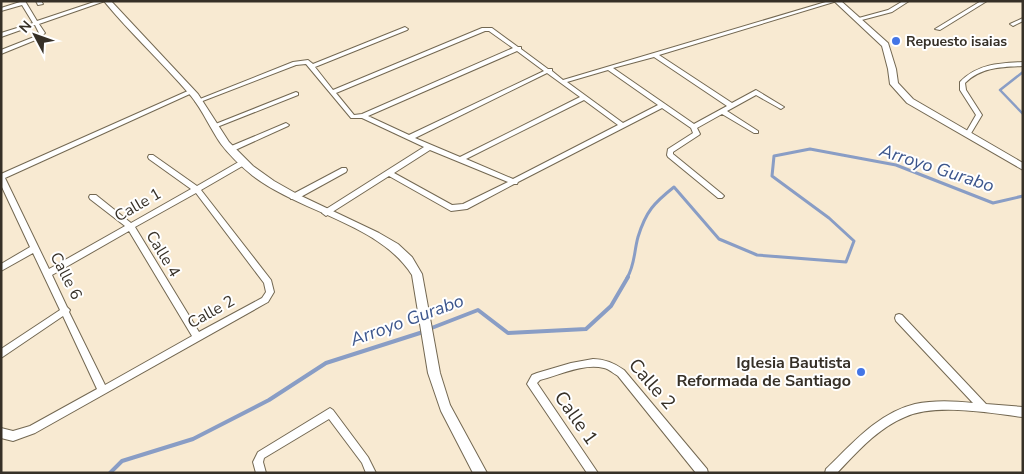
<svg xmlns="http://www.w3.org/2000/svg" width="1024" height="474" viewBox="0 0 1024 474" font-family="'Nunito Sans',sans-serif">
  <rect width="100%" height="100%" fill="#f8ead2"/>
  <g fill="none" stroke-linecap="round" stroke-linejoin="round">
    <!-- stream-far2 -->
    <path stroke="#899dc5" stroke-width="2.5" d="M1023,72L1000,90L1023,114"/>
    <!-- stream-far1 -->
    <path stroke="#899dc5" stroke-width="3" d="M627,278C635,265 634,251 638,237C646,211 654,203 674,187L719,239L757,255L846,262L854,241L829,218L772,176L774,156L810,149L896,165L993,203L1023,196"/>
    <!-- stream -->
    <g stroke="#899dc5" stroke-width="4">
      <path d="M429,329L478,310L508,333L586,329L611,306L628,277"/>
      <path d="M110,473L122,461L193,439L269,400L326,363L423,332"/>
    </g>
    <defs>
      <g id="minor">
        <path d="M20,1H25L37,21L97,1H105L39,24L45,33L38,39L1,54V50L34,37L39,33L35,25L1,37V33L33,23L22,5L1,11V8L20,2Z"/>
        <path d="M36,1H41L43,4L38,5Z"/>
        <path d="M829,1H837L659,55L732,103L756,90L784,107L781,109L779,108L756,95L727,111L758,131V133H754L722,114L697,128L700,134L699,135L673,152V154L722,194L724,196L722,198H718L668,157L667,155L668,149L693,133L691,128L662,108L518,182L517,184H514L467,209L451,211L389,176L326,216L322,213L323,211L424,147L362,118H351L306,64L296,65L200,102H196L195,101L293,62L308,60L313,64L405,27L408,29L407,30L315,67L333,90L482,28H492L518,47H521V49L548,69H552V71L563,80ZM485,31H489L513,48L362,114L354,115L336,93ZM517,51L544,71L409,135L368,116ZM654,57L727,106L694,124L613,68ZM608,70L658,105L623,123L567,82ZM547,73L580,97L460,157L415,138ZM584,100L618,125L513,179L466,159ZM430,150L508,182L463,204L452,205L394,173Z"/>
        <path d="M903,1H909L892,12L858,21L855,19L888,10Z"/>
        <path d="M981,1H987L940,30L935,29Z"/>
        <path d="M1023,18V21L1013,26L1010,24Z"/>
        <path d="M1023,62V66C1001,67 981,67 965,83L966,90L982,115L970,135H966L965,134L976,115L960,90V82C977,64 999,63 1023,62Z"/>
        <path d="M190,90L192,91V93L5,178L49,269L125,226L90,199L89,197L90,195H96L131,223L191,189L149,159L148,157L149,155H153L197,186L242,160H246L247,162L246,164L201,190L271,280L274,292L268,302L35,433L13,441L1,438V428L13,431L30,426L97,389L63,316L1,358V349L60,310L33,253L1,271V264L30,247L1,185V174ZM196,193L264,283L266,292L262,298L199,332L135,227ZM129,231L192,336L105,385L69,312L70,310L67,307L52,275Z"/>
        <path d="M296,92L298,93V95L217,127L215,128L212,126L213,125Z"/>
        <path d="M286,123L289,125L288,126L233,151H231L228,149L229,147Z"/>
        <path d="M342,168H346L347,170L346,172L297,199H291L290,197L291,195Z"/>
        <path d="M899,314L902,315L986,404L1023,407V417C989,413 936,403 905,417C878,428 857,452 837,473H825L826,469C852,444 878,413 915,404C934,400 954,401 973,403L896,321L895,318L896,315Z"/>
        <path d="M593,359C605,359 614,363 624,370L707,469L708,473H696L618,376C613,373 609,369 604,368C583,363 560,375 540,380L537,383L598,473H587L527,384L532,375L537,373L571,363Z"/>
        <path d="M330,408L333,410L368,457L376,473H366L362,463L329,419L264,458L263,462L266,473H256L253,462L258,452Z"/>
      </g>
      <g id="tertiary">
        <path d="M104,1H111L198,94L229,142L253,166L274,181L297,194L379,233L398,244L412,257L422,274L440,373L450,405L487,473H473L441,411L428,373L412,275C380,224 300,212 253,176C242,167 230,156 221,144C210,128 203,111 191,96C163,63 131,34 104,1Z"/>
        <path d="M834,1H841L888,43L896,69L898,83L913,99L1023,163V170L907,103L890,84L888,69L882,46Z"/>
      </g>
    </defs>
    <!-- minor casing -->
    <use href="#minor" stroke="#736852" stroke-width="2"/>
    <!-- tertiary casing -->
    <use href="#tertiary" stroke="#736852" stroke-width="2"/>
    <!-- minor -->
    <use href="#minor" fill="#fff" fill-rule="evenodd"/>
    <!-- tertiary -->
    <use href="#tertiary" fill="#fff" fill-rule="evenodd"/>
  </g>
  <!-- markers -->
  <g fill="#4375e6" stroke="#fff" stroke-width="2">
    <circle cx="896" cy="41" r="5"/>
    <circle cx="861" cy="372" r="5"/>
  </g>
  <g text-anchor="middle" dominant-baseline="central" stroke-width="4" stroke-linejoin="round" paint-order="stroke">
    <!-- far-poi labels -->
    <g font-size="14" font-weight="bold" fill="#363027" stroke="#fff" text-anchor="start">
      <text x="906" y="41">Repuesto isaias</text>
    </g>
    <!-- street labels -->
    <g font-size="16" fill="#363027" stroke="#fff">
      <text transform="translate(138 205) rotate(-30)">Calle 1</text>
      <text transform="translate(163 254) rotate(59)">Calle 4</text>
      <text transform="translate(66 276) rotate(63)">Calle 6</text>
      <text transform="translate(211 312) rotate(-29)">Calle 2</text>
    </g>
    <!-- poi labels -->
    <g font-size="16" font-weight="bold" fill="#363027" stroke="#fff" text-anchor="end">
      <text x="851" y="363">Iglesia Bautista<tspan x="851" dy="18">Reformada de Santiago</tspan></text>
    </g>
    <!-- water labels -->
    <g font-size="18" font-style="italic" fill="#3c568c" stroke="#fff">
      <text transform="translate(937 168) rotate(18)">Arroyo Gurabo</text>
      <text transform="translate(407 320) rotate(-20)">Arroyo Gurabo</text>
    </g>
    <!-- near-street labels -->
    <g font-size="19" fill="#363027" stroke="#fff">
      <text transform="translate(652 384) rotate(49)">Calle 2</text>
      <text transform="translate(576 418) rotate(55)">Calle 1</text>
    </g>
  </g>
  <!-- border -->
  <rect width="1024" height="474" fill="none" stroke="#363027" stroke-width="5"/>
  <!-- north arrow -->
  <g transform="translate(35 35) rotate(311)" stroke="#ffffff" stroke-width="4" paint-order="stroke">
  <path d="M0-4L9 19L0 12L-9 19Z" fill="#363027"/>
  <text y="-8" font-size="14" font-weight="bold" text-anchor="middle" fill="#363027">N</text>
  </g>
</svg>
